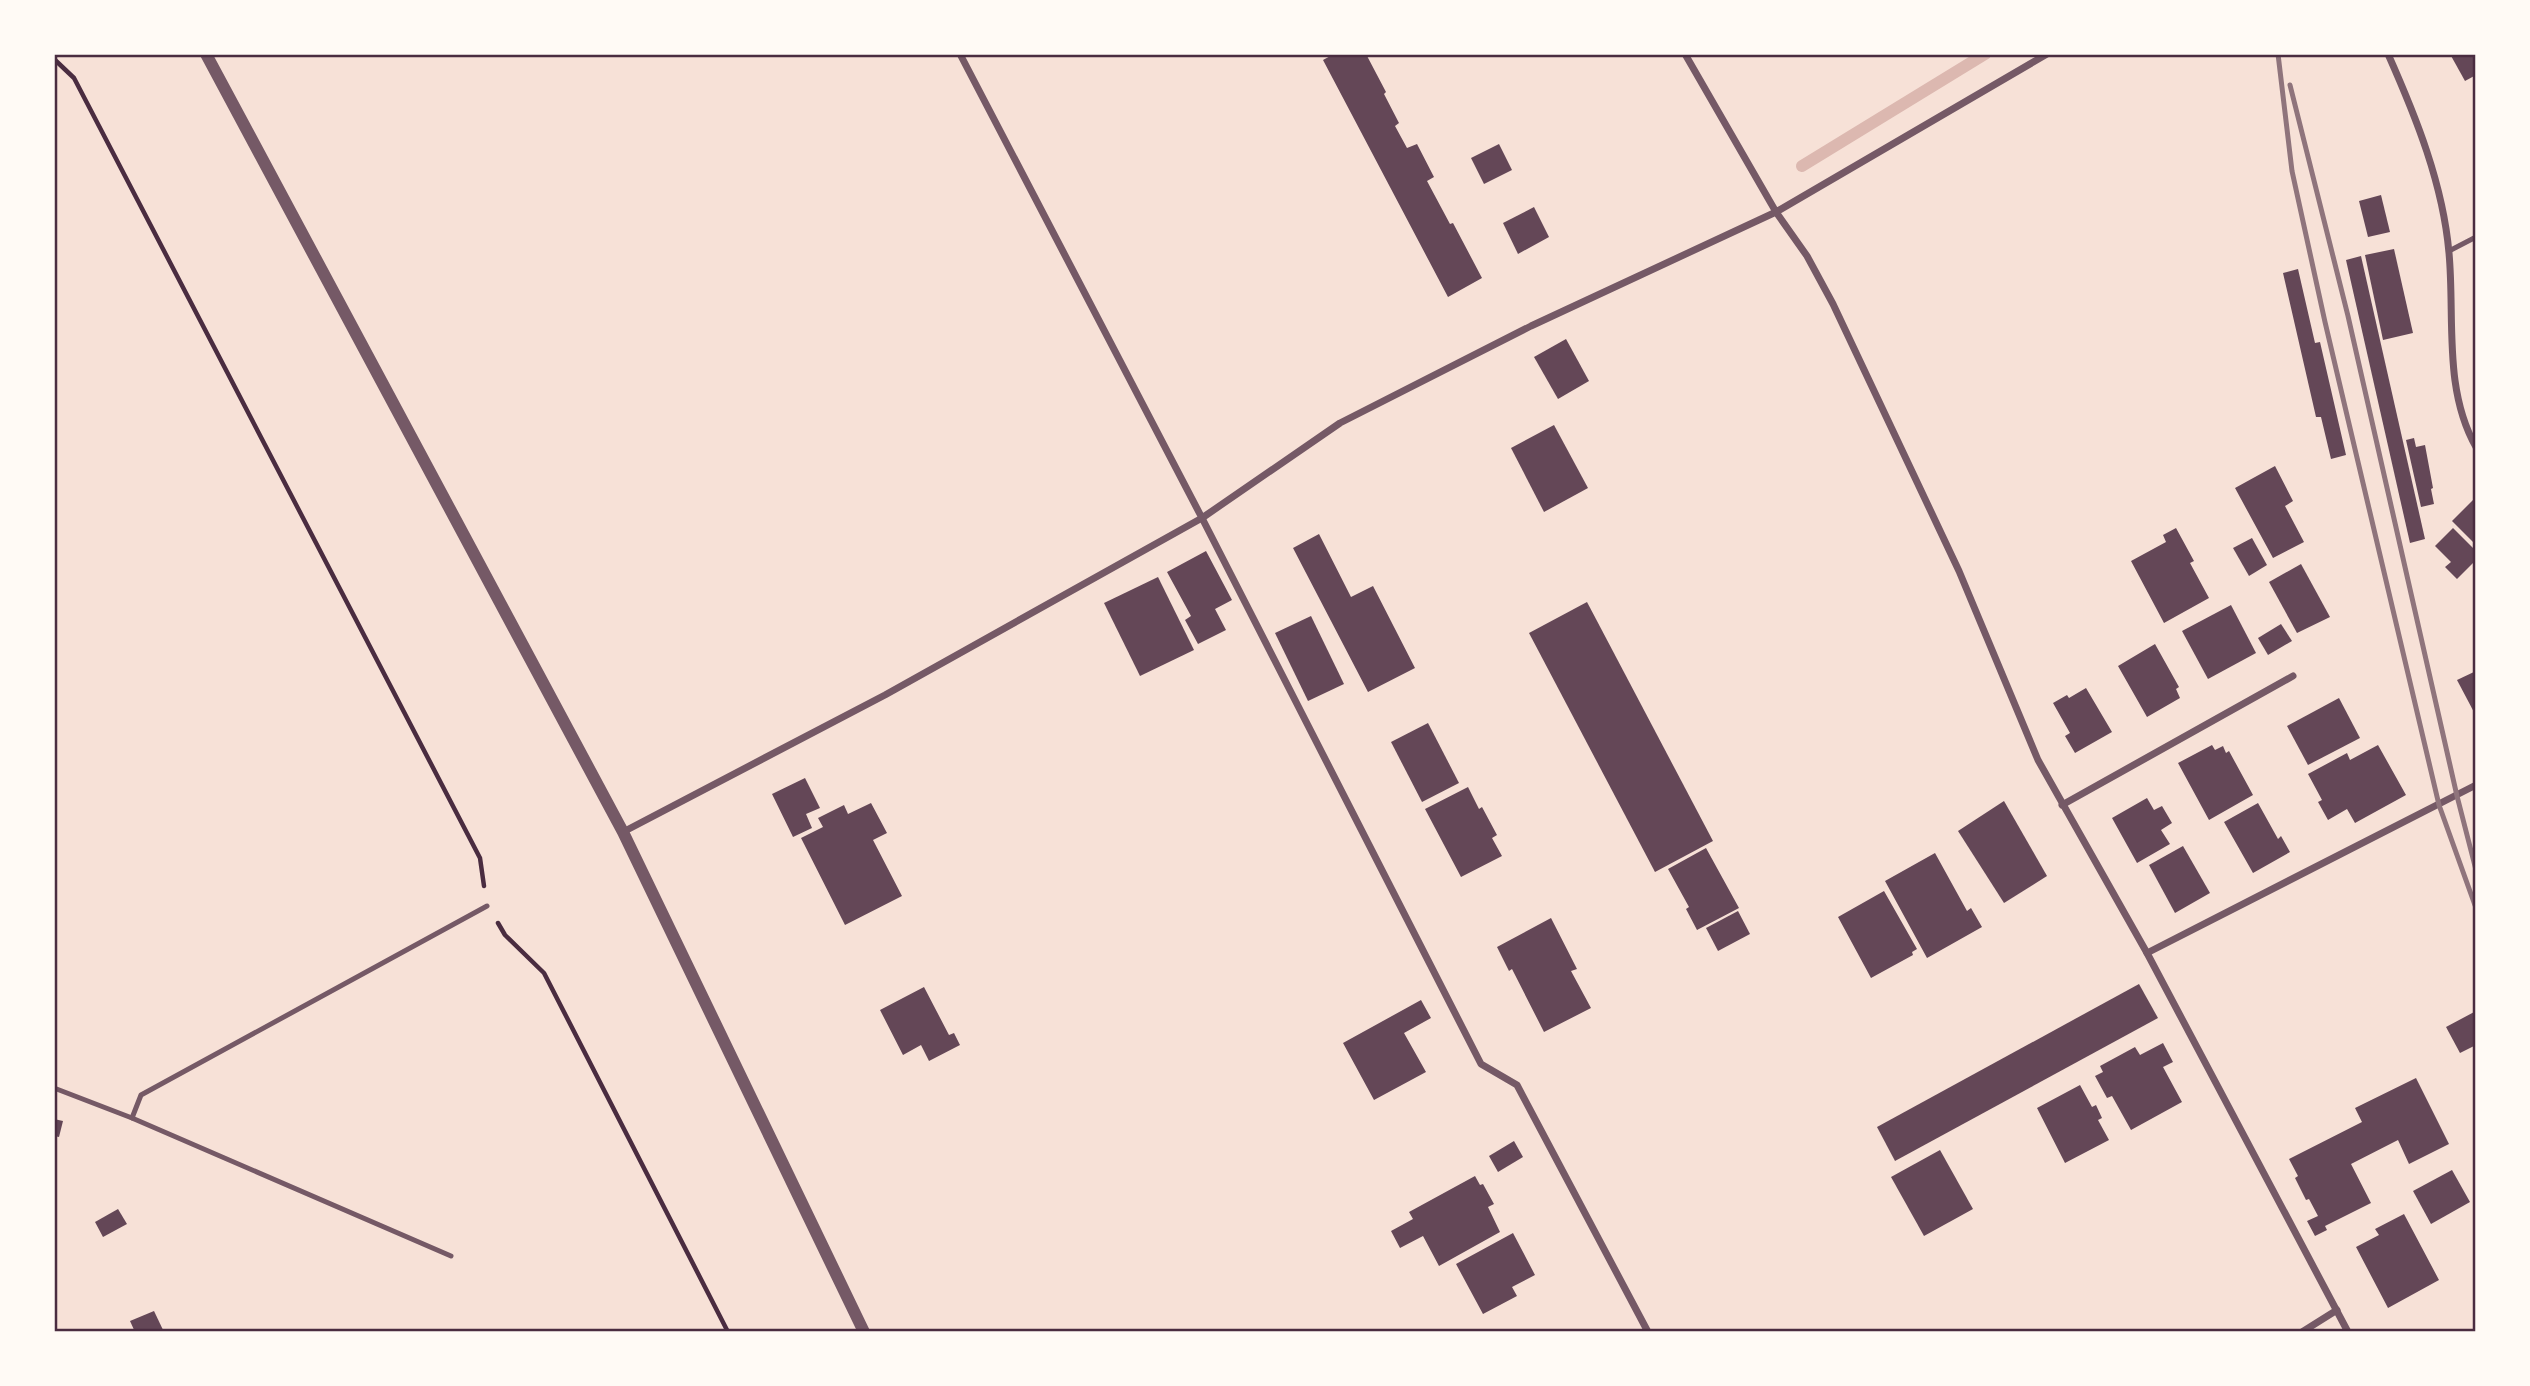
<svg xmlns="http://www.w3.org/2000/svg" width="2530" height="1386" viewBox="0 0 2530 1386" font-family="'Fira Sans',sans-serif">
  <rect width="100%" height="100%" fill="#f7e1d7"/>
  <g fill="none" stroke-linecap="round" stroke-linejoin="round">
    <!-- stream -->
    <path stroke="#dcb8b0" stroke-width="12" d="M1802,166L1985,54"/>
  </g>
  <!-- building -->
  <g fill="#644757">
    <path d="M1334,54H1366L1386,92L1384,94L1399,123L1395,126L1407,148L1417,144L1434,177L1427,181L1450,224L1453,223L1482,278L1448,297L1323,60Z"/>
    <path d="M2450,54H2476V75L2465,81Z"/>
    <path d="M1499,144L1512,170L1484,184L1471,158Z"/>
    <path d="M2381,195L2390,232L2368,237L2359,201Z"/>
    <path d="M1534,207L1549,237L1518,254L1503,223Z"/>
    <path d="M2394,249L2413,333L2383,340L2365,255Z"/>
    <path d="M2361,256L2425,539L2410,543L2346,260Z"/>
    <path d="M2298,269L2315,343L2320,342L2346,455L2331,459L2321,417H2316L2283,273Z"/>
    <path d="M1566,339L1589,381L1558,399L1534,357Z"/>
    <path d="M1554,425L1588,488L1544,512L1511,448Z"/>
    <path d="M2414,438L2416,447L2425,445L2433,488L2431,489L2434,504L2421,507L2406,440Z"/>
    <path d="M2275,466L2293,501L2285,506L2304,542L2273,558L2235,488Z"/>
    <path d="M2476,497V545L2452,521Z"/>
    <path d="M2176,528L2194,561L2190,563L2209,598L2164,623L2131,561L2166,542L2163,535Z"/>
    <path d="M2453,528L2476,551V560L2457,579L2445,567L2451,562L2435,546Z"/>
    <path d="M1319,534L1351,597L1373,586L1415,668L1368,692L1293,548Z"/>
    <path d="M2252,538L2267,565L2249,576L2233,548Z"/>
    <path d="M1206,551L1232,600L1215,609L1226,630L1198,644L1185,620L1191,616L1167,572Z"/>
    <path d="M2301,564L2330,617L2297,633L2269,582Z"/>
    <path d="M1158,577L1194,650L1140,676L1104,603Z"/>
    <path d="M1587,602L1713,841L1655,872L1529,633Z"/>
    <path d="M2231,605L2256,653L2208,679L2182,631Z"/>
    <path d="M1311,616L1344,684L1308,701L1275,633Z"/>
    <path d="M2281,624L2292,641L2268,655L2258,638Z"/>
    <path d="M2155,644L2179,687L2176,689L2180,698L2147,717L2118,666Z"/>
    <path d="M2476,671V716L2457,680Z"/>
    <path d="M2086,688L2112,732L2075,753L2065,736L2070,733L2053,703L2067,695L2069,698Z"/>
    <path d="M2339,698L2360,738L2308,765L2287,726Z"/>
    <path d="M1428,723L1459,783L1422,802L1391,742Z"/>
    <path d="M2212,745L2215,750L2223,746L2226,753L2229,751L2253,795L2209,820L2178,763Z"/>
    <path d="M2378,745L2406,795L2355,823L2347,809L2328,820L2318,802L2322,800L2308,774L2347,753L2350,760Z"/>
    <path d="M805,778L820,808L806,814L812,828L793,837L772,794Z"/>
    <path d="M1468,787L1479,809L1482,807L1497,835L1492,838L1502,856L1461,877L1425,809Z"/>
    <path d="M2147,798L2154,810L2162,806L2172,823L2161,830L2170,844L2137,863L2112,818Z"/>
    <path d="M2004,801L2047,876L2004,903L1958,831Z"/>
    <path d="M871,803L887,833L873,840L902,896L845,925L801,838L823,827L818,818L844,805L848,814Z"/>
    <path d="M2258,803L2278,839L2281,836L2290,852L2253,873L2224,822Z"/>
    <path d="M2183,846L2210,893L2175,913L2149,865Z"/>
    <path d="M1706,848L1739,908L1697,930L1686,909L1689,907L1668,869Z"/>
    <path d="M1935,853L1967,911L1971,908L1982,927L1927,958L1885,881Z"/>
    <path d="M1884,891L1917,949L1912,952L1913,955L1871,978L1838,917Z"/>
    <path d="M1738,911L1750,934L1718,951L1706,928Z"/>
    <path d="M1551,918L1577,969L1571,971L1591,1008L1544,1032L1512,969L1509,971L1497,947Z"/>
    <path d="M2139,984L2158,1018L1895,1161L1877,1127Z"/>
    <path d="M924,987L949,1035L954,1033L960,1045L929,1061L921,1045L903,1055L880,1010Z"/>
    <path d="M1421,1000L1431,1018L1404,1033L1426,1072L1374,1100L1343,1043Z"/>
    <path d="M2476,1011V1045L2460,1053L2446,1027Z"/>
    <path d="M2163,1043L2173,1062L2163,1067L2182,1102L2131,1130L2112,1096L2107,1098L2095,1076L2103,1072L2100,1066L2135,1047L2140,1055Z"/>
    <path d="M2416,1078L2449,1144L2409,1164L2398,1140L2351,1164L2371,1203L2325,1226L2327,1230L2315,1236L2307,1221L2318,1216L2309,1199L2306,1200L2295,1178L2298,1176L2289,1159L2362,1122L2355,1108Z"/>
    <path d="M2080,1085L2092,1107L2096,1105L2102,1118L2098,1120L2109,1140L2065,1163L2037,1108Z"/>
    <path d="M54,1119L63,1121L59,1137L54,1136Z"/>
    <path d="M1514,1141L1523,1157L1498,1172L1489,1156Z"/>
    <path d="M1940,1150L1973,1209L1924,1236L1891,1177Z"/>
    <path d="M2452,1170L2470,1202L2431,1224L2413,1191Z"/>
    <path d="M1475,1176L1480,1185L1483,1184L1494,1204L1488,1207L1500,1232L1439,1266L1423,1236L1400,1248L1391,1231L1413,1219L1409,1212Z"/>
    <path d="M118,1209L127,1224L103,1237L95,1222Z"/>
    <path d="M2404,1214L2439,1280L2388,1308L2356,1247L2379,1235L2375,1229Z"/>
    <path d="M1513,1233L1535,1275L1512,1287L1517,1296L1483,1314L1456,1264Z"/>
    <path d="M154,1311L164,1332H135L130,1321Z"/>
  </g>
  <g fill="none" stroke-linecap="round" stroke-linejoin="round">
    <!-- path -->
    <g stroke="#4a2c40" stroke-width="4.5">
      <path d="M54,59L74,78L480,858L484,886"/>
      <path d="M498,923L505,935L544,973L728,1332"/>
    </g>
    <!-- service -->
    <g stroke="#755966" stroke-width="5">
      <path d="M2449,251L2476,237"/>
      <path d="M54,1088L132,1118L451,1256"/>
      <path d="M132,1118L141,1095L487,906"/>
    </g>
    <!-- minor -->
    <g stroke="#755966" stroke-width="7">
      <path d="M960,54L1202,518L1481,1064L1517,1085L1648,1332"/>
      <path d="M1685,54L1776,212L2047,54"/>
      <path d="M2388,54C2416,117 2443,184 2449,253C2455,317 2443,389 2476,447"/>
      <path d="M2062,805L2293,676"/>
      <path d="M623,832L885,695L1202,518L1340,423L1531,326L1776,212L1807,256L1833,304L1959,571L2038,760L2147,953L2348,1332"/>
      <path d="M2147,953L2476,785"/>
      <path d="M2302,1332L2337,1310"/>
    </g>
    <!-- tertiary -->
    <path stroke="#755966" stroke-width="12" d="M206,54L623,832L864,1332"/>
    <!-- rail -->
    <g stroke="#8f747c" stroke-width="5">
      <path d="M2278,54L2292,171L2325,322L2439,805L2476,908"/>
      <path d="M2290,85L2348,316L2457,796L2476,870"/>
    </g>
  </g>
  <!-- border -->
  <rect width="2530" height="1386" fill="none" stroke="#fffaf5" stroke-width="112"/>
  <rect x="56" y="56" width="2418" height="1274" fill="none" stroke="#4a2c40" stroke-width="2.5"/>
</svg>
